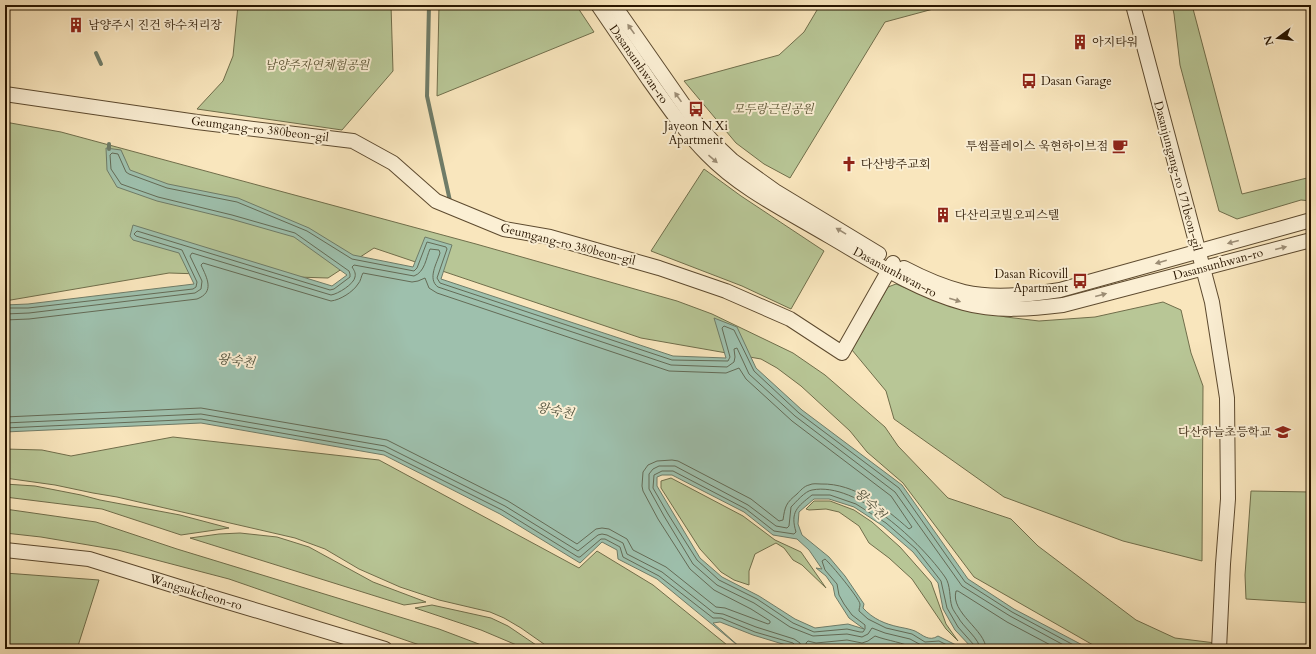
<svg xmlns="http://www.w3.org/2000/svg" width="1316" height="654" viewBox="0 0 1316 654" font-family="Cardo,'Noto Serif KR',serif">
  <rect width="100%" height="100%" fill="#f9e6bd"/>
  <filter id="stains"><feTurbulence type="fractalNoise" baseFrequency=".005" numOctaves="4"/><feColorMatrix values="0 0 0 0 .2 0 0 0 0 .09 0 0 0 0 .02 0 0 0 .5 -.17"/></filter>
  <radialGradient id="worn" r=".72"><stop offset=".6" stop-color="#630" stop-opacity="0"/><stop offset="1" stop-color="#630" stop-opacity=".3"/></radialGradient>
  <!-- green -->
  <g fill="#b8c696" stroke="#706e4b">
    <path d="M238,5H391L393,71L342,130L197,109L223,81L233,56Z"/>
    <path d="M439,5H576L594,32L437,96Z"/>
    <path d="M820,5H948L885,22L790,178L764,164L736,143L684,81L779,55L804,32Z"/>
    <path d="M1172,5H1192L1242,194L1311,177V201L1301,200L1237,219L1219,211L1180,65L1174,14Z"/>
    <path d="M5,122L61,132L476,244L677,301L712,314L793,353L825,375L885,427L898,446L948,498L1011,519L1038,546L1136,620L1175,638L1264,649H1100L974,577L903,483L867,452L850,431L801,386L777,368L761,359L641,338L374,248L328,278L169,273L5,301Z"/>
    <path d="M704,169L741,196L824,251L791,309L742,286L651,251Z"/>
    <path d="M896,284L946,304L1006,317L1039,321L1095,317L1163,302L1181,310L1191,353L1203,386L1202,561L1123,541L1004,497L894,419L886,391L852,350L888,287Z"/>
    <path d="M173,437L379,460L579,568L597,551L653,585L732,649H551L521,628L504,618L490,612L439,600L400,587L359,569L325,549L295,538L117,497L93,493L55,485L5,478V449L42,450L71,456Z"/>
    <path d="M671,478L743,516L775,540L801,552L826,588L802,565L793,560L784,548L776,543L755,554L749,571V585L734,580L721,572L700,549L661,488V481Z"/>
    <path d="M5,484L35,486L81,495L100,500L180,515L229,528L181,535L102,509L5,497Z"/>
    <path d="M1251,491L1311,492V603L1246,599L1245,575Z"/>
    <path d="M814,501H830L854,510L872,522L900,547L931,582L946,624L958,641L946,629L912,579L889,558L869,543L859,526L839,512L826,509L809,510L806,509Z"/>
    <path d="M5,509L96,522L177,549L439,629L492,649H431L229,579L118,550L41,537L5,533Z"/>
    <path d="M240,533L277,537L309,547L373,582L426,602L404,605L190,538L219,534Z"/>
    <path d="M5,573L99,580L77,649H5Z"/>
    <path d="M432,605L491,618L508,626L542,649H526L481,630L415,608Z"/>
  </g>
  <!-- water -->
  <path fill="#9ec0ad" stroke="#6f7c68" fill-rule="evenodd" d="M106,148L121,150L130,170L168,184L238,198L309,228L353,255L413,267L425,237L452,245L441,279L673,356L726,358L714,318L737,327L756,368L802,410L902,485L968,579L1014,609L1090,649H973L955,630L943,609L938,583L913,552L883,526L854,507L829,499H814L799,512L798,524L802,535L829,557L845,576L864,604L863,608C873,619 885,624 899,627C904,628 910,629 915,631C923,635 929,642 938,636L964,649H799L753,635L720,622L713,623L742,649L657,579L618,559L617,550L602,542L580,563L500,514L384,455L201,423L5,432V305L28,304L194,284L179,253L133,240L130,236L133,225L332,286L347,275L294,237L231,219L157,201L117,187L107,170ZM662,475H672L744,512L773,535L797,539L809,550L822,569L816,568L826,576L833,586L835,596L849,618L864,629L848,624L815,628L795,619L759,596L722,577L700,558L657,486V477Z"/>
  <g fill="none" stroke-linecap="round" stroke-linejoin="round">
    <!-- shore -->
    <g stroke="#646b56" stroke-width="1">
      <path d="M5,308H28L193,289L196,287L197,282L182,250L136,236L134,234L137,231L330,290L334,289L350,277V274L349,271L295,233L232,215L158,197L121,184L111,169L110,155L112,153L118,154L126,172L129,174L167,188L237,202L307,231L352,259L414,271L417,268L427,242L446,247L447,249L437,278L440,283L672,360L728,361L730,357L722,328L724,326L734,330L754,371L799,413L899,488L965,582L1012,612L1081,649"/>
      <path d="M5,314L29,313L195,293L201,289L202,281L190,256L192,253L331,295C338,294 354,284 355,277C356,273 354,270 352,267L354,265L414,276C425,272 426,258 430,249L439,250L440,253C437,263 427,279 438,287L671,365L727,367L734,362L735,357L734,349L737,348L749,374L795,416L895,492L962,586L1010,616L1071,649"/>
      <path d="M5,320L29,319L197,299C215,292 207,278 201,265L203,263L331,301C340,300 353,292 358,284C361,281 361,276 363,273L412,282L418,281L425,278L429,288L437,293L669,371L726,373L739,368L746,379L792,421L891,496L912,527L909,529C885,508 855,483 821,484C817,484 813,483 809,485C804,486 800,491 797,494C786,503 785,506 783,520L779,521L751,499L678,461L672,460L657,461L648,465L643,472L642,486L643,491L658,519L690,569L714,590L751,609L770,621V623L768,624L725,608L716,607L666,567L633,550L627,539L609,529L602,528L596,529L577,544L508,501L387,440L201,408L5,417"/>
      <path d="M5,423L201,414L385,446L505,506L578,551L598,535L602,534L607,535L623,543L627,554L662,572L714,613L723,614L756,627L794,639L800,643L801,649"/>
      <path d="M5,428L201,419L384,451L502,510L578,557H580L601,539H605L620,547L623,557L659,576L713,618H721L755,632L793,643L795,645L796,649"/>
      <path d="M807,649L806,643L808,641L816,643L847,640L862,643L868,641L875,636C888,641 903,642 915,649"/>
      <path d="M944,649L938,646H923L910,639L885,633L872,628L868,634L862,637L847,634L813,636L790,627L754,603L717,585L693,564L664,516L649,489V474L653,469L659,466H675L748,505L776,526L787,528L789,526L791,507C796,502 805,491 812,490C857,481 922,544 945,577C951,585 949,598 952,607C953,610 956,614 958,617C963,627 980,639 980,649"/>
      <path d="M955,649L939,641L925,642L912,634L886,628L868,619L859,611C859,608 860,607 860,604C859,598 831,564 825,559L822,561L825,570L837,584L839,595L844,604L852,615L865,625V629L863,632H860L847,629L814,632L793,623L757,599L719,580L697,560L668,514L653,488L654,475L662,471H673L746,509L774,531L794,534L796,532C790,512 797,507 812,495H830L856,504L886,523L916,549L941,581L947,608L958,627L974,645L975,649"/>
      <path d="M986,649C986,630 950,613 956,591H958L1007,622L1058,649"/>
    </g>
    <!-- stream -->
    <g stroke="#6f7c68" stroke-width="4">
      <path d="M429,5L427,96L450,201"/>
      <path d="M96,53L101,64"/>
      <path d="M109,144V149"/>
    </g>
    <defs>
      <g id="minor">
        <path d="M598,5C615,30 632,55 649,80C667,105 685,132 707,154C741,189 787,211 829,236C872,261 916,290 964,303C996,312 1030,309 1063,305L1311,240"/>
        <path d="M614,5L697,124L715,144L733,161L775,191L879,254"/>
        <path d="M1133,5L1212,302L1227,398L1228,499L1223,564L1219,649"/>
        <path d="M5,94L197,122L353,141L393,163L436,201L504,229L550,237L659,268L726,291L790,319L842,353L893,263"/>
        <path d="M904,268C923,278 944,287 964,292C994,299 1030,295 1060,290L1311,220"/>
        <path d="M5,550L89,559L208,596L385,649"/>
      </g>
    </defs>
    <!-- minor casing -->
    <use href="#minor" stroke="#5d4a2f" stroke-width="16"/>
    <!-- minor -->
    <use href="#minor" stroke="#fbefd4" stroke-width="14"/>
  </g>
  <!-- one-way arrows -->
  <defs><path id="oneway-solid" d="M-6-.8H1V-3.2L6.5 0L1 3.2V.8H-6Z"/></defs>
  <g fill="#9c8d75">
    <use href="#oneway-solid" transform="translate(631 29) rotate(-125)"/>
    <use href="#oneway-solid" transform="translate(678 97) rotate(-125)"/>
    <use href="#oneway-solid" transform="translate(713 159) rotate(41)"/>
    <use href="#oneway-solid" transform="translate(841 231) rotate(-149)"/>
    <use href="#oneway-solid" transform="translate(1233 242) rotate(165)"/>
    <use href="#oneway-solid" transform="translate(1281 248) rotate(-14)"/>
    <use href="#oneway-solid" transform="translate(1161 262) rotate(164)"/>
    <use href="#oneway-solid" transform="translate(1101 295) rotate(-15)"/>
    <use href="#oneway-solid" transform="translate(955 300) rotate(17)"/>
  </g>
  <!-- icons -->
  <defs>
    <symbol id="building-bare" viewBox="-9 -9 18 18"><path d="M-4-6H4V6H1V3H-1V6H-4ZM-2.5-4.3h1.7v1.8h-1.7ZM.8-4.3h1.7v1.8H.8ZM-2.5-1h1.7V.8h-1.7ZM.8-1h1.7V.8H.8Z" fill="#8f2418" stroke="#fbefd4" stroke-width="2.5" paint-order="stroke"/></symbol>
    <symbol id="bus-bare" viewBox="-9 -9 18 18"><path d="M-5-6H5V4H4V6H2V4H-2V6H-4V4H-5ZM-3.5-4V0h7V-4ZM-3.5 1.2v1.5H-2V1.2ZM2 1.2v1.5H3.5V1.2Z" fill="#8f2418" stroke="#fbefd4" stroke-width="2.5" paint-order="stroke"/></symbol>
    <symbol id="cafe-bare" viewBox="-9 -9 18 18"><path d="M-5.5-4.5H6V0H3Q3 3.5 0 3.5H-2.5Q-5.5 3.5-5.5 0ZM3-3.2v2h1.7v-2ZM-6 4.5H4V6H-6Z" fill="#8f2418" stroke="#fbefd4" stroke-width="2.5" paint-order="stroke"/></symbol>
    <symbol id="church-bare" viewBox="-9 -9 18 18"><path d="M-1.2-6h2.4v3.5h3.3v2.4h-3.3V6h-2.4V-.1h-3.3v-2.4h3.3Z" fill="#8f2418" stroke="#fbefd4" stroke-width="2.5" paint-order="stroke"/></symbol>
    <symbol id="school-bare" viewBox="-9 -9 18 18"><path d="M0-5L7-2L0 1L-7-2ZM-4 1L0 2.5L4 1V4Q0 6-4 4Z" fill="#8f2418" stroke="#fbefd4" stroke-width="2.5" paint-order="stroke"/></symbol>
  </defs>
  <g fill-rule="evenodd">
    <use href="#building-bare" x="65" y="14" width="22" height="22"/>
    <use href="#building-bare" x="1069" y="31" width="22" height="22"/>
    <use href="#bus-bare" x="1018" y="70" width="22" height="22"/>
    <use href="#bus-bare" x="685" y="98" width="22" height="22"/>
    <use href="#cafe-bare" x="1109" y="135" width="22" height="22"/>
    <use href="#church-bare" x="838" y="153" width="22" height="22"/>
    <use href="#building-bare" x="932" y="204" width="22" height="22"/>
    <use href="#bus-bare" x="1069" y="270" width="22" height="22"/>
    <use href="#school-bare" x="1272" y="421" width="22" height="22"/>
  </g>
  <g text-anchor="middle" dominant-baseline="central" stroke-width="4" stroke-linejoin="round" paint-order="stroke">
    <!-- poi labels -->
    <g font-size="12" fill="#291600" stroke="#fbefd4" text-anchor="start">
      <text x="88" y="25">남양주시 진건 하수처리장</text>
      <text x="1092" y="42">아지타워</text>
      <text x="1041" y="81">Dasan Garage</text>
      <text x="696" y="126" text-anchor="middle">Jayeon N Xi<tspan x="696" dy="14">Apartment</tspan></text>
      <text x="1108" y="146" text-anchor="end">투썸플레이스 욱현하이브점</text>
      <text x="861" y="164">다산방주교회</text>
      <text x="955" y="215">다산리코빌오피스텔</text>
      <text x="1068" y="274" text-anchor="end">Dasan Ricovill<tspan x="1068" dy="14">Apartment</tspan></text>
      <text x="1271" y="432" text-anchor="end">다산하늘초등학교</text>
    </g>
    <!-- street labels -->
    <g font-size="12" fill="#291600" stroke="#fbefd4">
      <text transform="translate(639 64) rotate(55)">Dasansunhwan-ro</text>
      <text transform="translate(260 129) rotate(7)">Geumgang-ro 380beon-gil</text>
      <text transform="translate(1178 176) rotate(75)">Dasanjungang-ro 171beon-gil</text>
      <text transform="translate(568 244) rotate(14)">Geumgang-ro 380beon-gil</text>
      <text transform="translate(1218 264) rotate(-15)">Dasansunhwan-ro</text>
      <text transform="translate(895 272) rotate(28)">Dasansunhwan-ro</text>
      <text transform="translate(196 592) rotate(17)">Wangsukcheon-ro</text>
    </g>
    <!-- park labels -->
    <g font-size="12" font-style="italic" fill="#5b5434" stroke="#fbefd4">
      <text x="317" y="65">남양주자연체험공원</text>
      <text x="773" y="109">모두랑근린공원</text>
    </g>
    <!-- water labels -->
    <g font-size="13" font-style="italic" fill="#52523d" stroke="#fbefd4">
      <text transform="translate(236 361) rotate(7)">왕숙천</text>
      <text transform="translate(555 411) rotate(11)">왕숙천</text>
      <text transform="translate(870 504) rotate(45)">왕숙천</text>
    </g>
  </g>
  <!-- margin -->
  <rect width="1316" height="654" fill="none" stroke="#f9e6bd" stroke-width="20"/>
  <rect x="6" y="6" width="1304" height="642" fill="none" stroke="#291600" stroke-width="2"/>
  <rect x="10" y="10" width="1296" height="634" fill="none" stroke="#291600"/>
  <!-- north arrow -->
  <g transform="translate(1278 38) rotate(255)" stroke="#fbefd4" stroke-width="3" paint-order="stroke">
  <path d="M0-3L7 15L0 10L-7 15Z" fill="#291600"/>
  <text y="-6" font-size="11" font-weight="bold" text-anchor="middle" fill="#291600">N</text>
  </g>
  <rect width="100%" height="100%" filter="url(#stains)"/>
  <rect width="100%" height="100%" fill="url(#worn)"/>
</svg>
